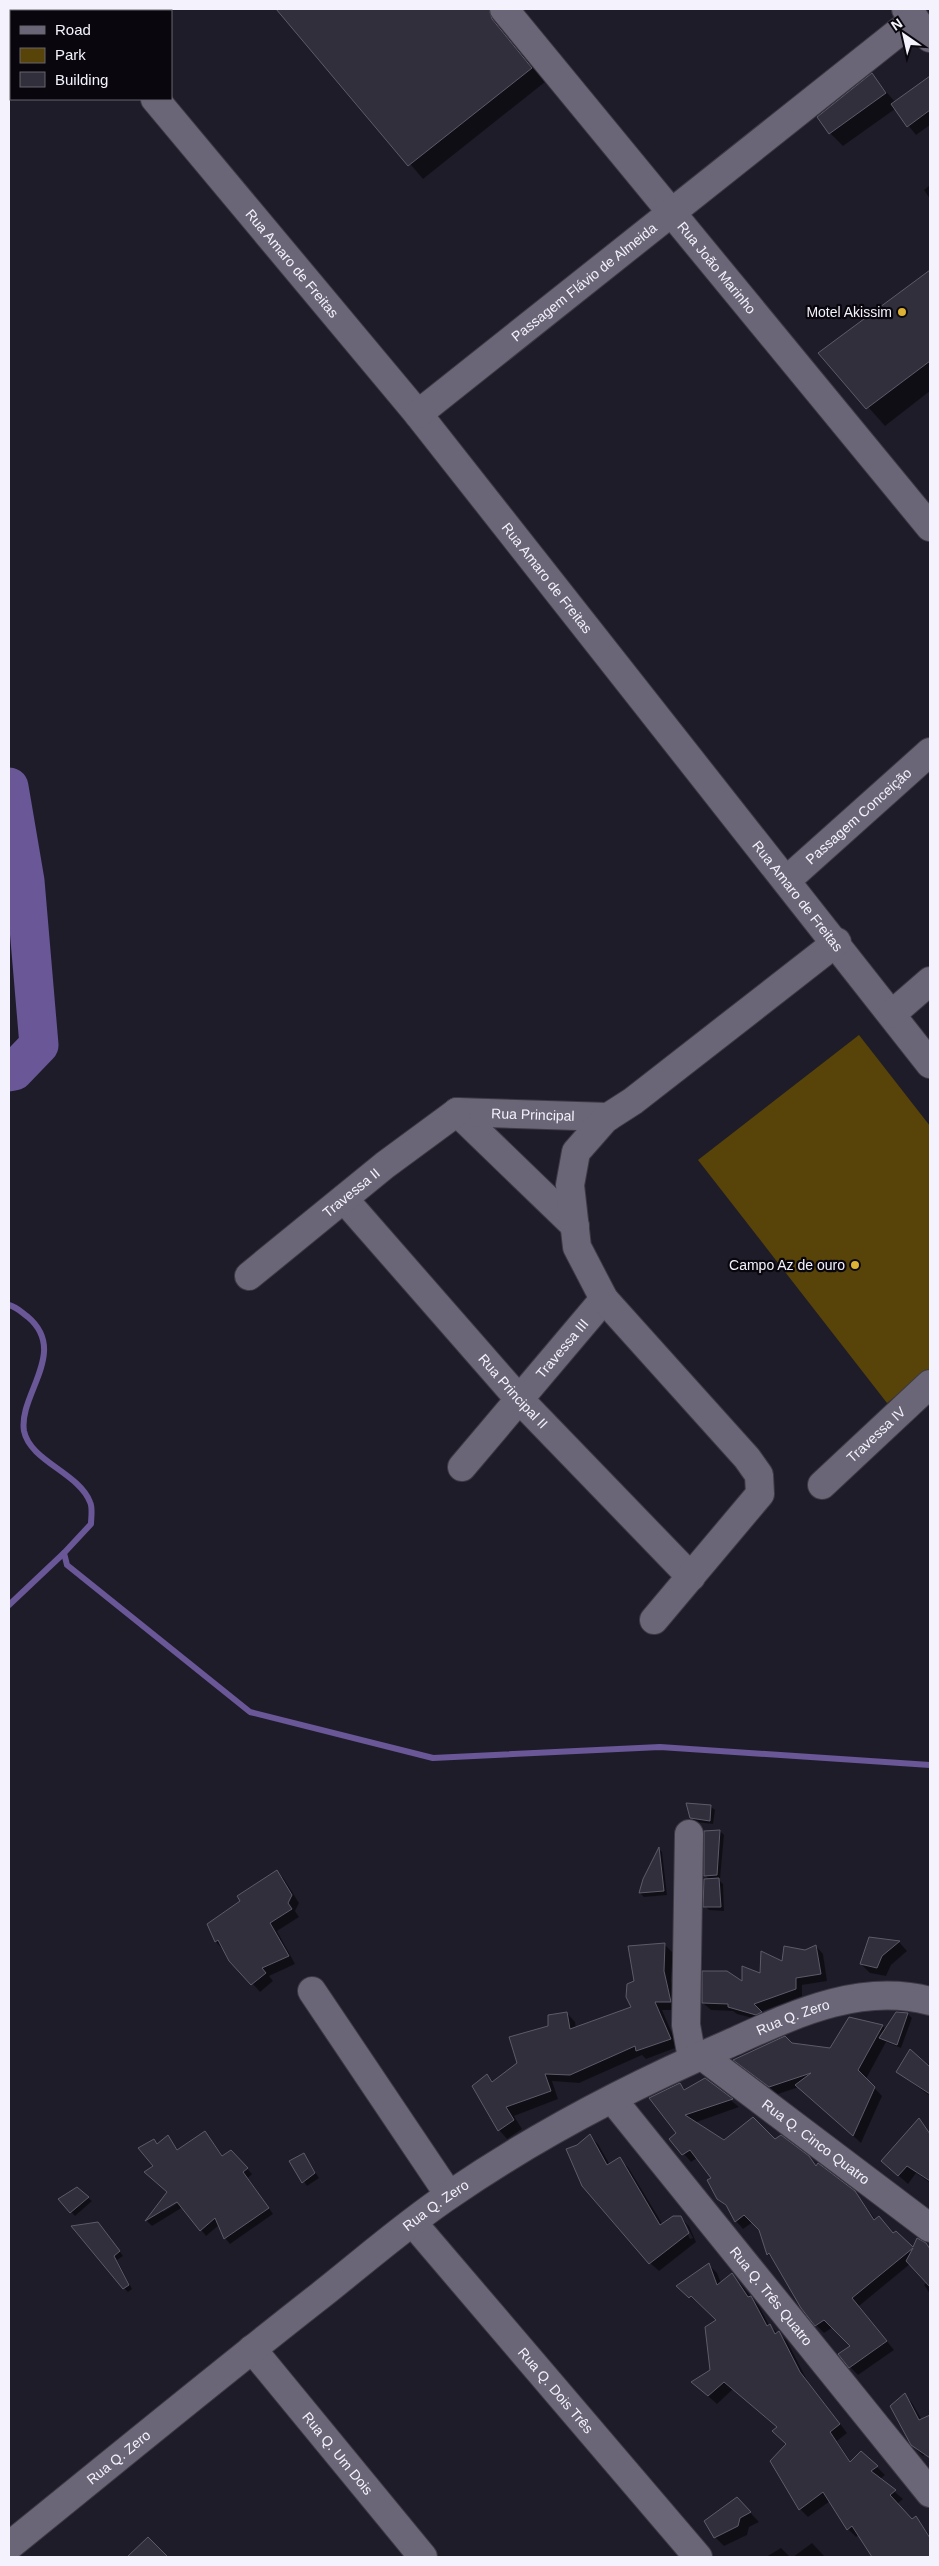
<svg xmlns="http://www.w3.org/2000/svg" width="939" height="2566" viewBox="0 0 939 2566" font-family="Arial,sans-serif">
  <rect width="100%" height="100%" fill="#1f1c29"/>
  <!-- green -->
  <path fill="#584408" d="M859,1035L930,1126V1369L887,1403L698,1160Z"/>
  <!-- shadow -->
  <g fill="#0007" fill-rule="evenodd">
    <path d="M277,9H490L502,23L505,34L545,82L423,179Z"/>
    <path d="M872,75L895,102L930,78V125L916,135L895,109L843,146L830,133Z"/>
    <path d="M930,185V199L924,190Z"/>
    <path d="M930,272V391L885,426L820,353Z"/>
    <path d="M710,1806L715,1810L713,1824L695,1822L691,1818Z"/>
    <path d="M720,1831L724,1835L720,1879H718L723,1884L724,1911L709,1910L705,1906L710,1880L705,1875Z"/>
    <path d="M659,1849L662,1852L667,1895L644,1897L640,1893Z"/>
    <path d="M277,1871L284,1879L299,1903L295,1911L299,1917L277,1931L295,1964L269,1976L273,1981L260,1992L216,1942L209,1924L242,1901Z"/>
    <path d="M870,1938L899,1942L907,1951L891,1965L886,1976L870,1973L861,1964Z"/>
    <path d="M665,1945L673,1953L671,1980L678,2010H662L678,2047L646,2059L642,2055L579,2083L552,2081L558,2099L514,2116L522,2129L507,2139L499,2130L487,2075L494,2082L519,2063L549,2027L567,2013L575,2022L576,2028L633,2008L635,1981Z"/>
    <path d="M816,1946L823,1954L827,1981L802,1985V1996L760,2012L768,2020L764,2021L737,2014L733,2011L711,2010L703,2003Z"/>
    <path d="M908,2014L912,2018L901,2048L886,2042L866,2079L882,2096L861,2143L799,2087L778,2094L735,2060L792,2044L831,2050L849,2019L883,2026L886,2030Z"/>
    <path d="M930,2061V2096L897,2072L927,2066Z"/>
    <path d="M705,2079L739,2107L694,2123L724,2141H775L808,2157L817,2166L854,2192L876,2220L879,2218L894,2234L913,2249L925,2244L930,2249V2294L924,2285L927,2282L910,2264L859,2306L894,2350L858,2375L850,2367L852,2346L833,2327L824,2333L816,2325L776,2263L768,2254L760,2229L753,2222L743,2229L736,2221L728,2208L718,2198L712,2179L697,2158L691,2162L671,2139L678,2133L680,2084L686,2090Z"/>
    <path d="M919,2120L930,2133V2183L916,2173L908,2184L892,2170Z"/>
    <path d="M205,2132L224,2157L231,2152L252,2174L248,2178L273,2214L230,2244L225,2238L219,2225L206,2236L183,2207L152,2226L147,2221L168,2192L155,2166L154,2141L158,2145L168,2137L178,2150ZM182,2198L183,2200L163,2212V2209Z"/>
    <path d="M590,2136L598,2144L610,2165L619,2159L628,2167L663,2225L680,2217L689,2226L696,2242L659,2271L650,2263ZM683,2224H686L693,2238L690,2239Z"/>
    <path d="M303,2154L319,2178L307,2186L290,2161Z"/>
    <path d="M88,2198L92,2201L75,2216L60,2200Z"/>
    <path d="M102,2228L123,2256L117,2260L132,2289L128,2292L124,2288Z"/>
    <path d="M709,2265L717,2273L721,2283L732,2274L759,2306L769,2325L787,2341L808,2382L847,2433L837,2441L851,2462L877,2467L885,2475L880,2479L903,2499L897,2504L912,2521L916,2518L930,2536V2557H894L887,2547L859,2535L856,2537L848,2529L830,2501L808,2517L800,2509L787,2444L778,2428L733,2389L717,2404L701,2390L711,2370L718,2320L678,2286Z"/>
    <path d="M905,2395L912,2403L922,2420L930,2417V2458L925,2454L923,2456L916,2449L892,2407Z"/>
    <path d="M746,2508L759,2522L749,2527L747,2535L724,2546L715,2537Z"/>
    <path d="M812,2543L825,2557H793Z"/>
    <path d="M781,2548L790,2557H766Z"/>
  </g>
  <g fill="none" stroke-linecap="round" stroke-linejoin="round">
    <!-- stream -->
    <g stroke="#695798" stroke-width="6">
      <path d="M9,1305C17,1307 21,1312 28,1317C69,1352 18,1395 24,1431C30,1461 79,1473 90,1502C93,1508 91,1518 91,1524L64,1553L67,1565L250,1712L433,1758L660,1747L930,1765"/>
      <path d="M9,1605L64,1553"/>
    </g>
    <!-- river -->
    <path stroke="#695798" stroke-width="39" d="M9,787L25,881L39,1045L14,1071L9,1072"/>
  </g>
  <!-- building -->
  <g fill="#322f3d" stroke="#5d5a6a">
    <path d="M276,9H489L492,19L532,68L408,166Z"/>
    <path d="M872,73L886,93L829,134L817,117Z"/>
    <path d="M930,76V110L907,127L891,104Z"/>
    <path d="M930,270V361L866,409L818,353Z"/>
    <path d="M686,1803L711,1805L710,1821L690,1818Z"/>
    <path d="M720,1830L717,1875L704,1876V1831Z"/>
    <path d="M659,1847L664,1891L639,1893L643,1879Z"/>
    <path d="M277,1870L292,1895L288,1903L292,1909L270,1923L289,1956L262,1968L266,1973L251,1985L229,1961L218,1940L215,1942L207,1924L240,1901L237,1896Z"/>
    <path d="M719,1878L721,1907H703L704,1879Z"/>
    <path d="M869,1937L900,1941L882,1956L877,1968L860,1964Z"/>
    <path d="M665,1943L664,1971L671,2002H655L671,2039L636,2051L635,2046L570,2075L545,2074L551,2091L506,2107L514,2120L498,2131L472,2086L487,2074L492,2082L517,2063L509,2037L548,2026V2015L567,2012L570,2029L631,2007L626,1997L627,1984L634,1981L628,1946Z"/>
    <path d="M816,1945L821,1974L796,1978V1989L754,2004L762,2012L756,2015L728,2007V2004L702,2003V1971H727L742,1981V1966L760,1973L761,1951L782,1961L784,1946L805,1950Z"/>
    <path d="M896,2012L908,2013L897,2045L879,2038Z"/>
    <path d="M849,2017L883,2025L858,2070L875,2087L853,2136L795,2085L811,2073L769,2087L733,2060L785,2036L792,2043L830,2048Z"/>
    <path d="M910,2049L930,2067V2094L896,2072Z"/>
    <path d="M705,2078L733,2099L685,2115L724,2140L753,2117L775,2139L781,2135L809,2156L816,2166L818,2163L855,2191L874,2220L879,2216L893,2233L896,2231L913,2247L917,2238L926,2243L930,2249V2287L906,2261L913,2248L852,2298L887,2341L849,2368L838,2354L850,2346L824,2320L815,2326L801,2308L769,2253L767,2255L759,2230L744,2215L735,2222L726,2205L717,2199L707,2180L711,2178L690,2150L682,2155L669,2139L676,2133L649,2098L680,2083L684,2090Z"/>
    <path d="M919,2118L930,2134V2181L907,2166L898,2176L881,2161Z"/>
    <path d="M205,2131L222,2156L231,2150L248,2168L243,2172L269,2208L224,2239L215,2218L200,2231L177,2202L145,2221L167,2192L144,2172L153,2166L138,2148L154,2139L157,2144L168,2135L177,2150Z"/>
    <path d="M590,2134L607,2165L620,2157L660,2225L673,2216H681L689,2233L649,2264L582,2186L566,2149L577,2145Z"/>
    <path d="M304,2153L315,2173L302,2183L289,2161Z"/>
    <path d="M77,2187L89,2197L70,2213L58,2199Z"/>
    <path d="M98,2222L120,2251L114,2256L129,2285L123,2289L71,2226Z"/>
    <path d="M709,2263L717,2285L732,2273L748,2297L751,2296L767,2326L770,2324L775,2334L779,2331L800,2372L840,2424L830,2432L850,2462L861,2451L878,2466L871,2471L896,2490L890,2495L912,2519L916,2516L930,2538V2557H872L852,2526L847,2530L823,2492L799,2510L770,2461L786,2444L772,2431L777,2427L724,2382L708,2396L691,2382L710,2370L705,2327L716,2320L691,2296L689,2298L676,2286Z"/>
    <path d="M905,2393L919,2420L930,2415V2458L911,2445L890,2406Z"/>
    <path d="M737,2497L751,2512L740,2518L738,2526L714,2538L704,2521Z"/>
    <path d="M148,2537L168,2557H127Z"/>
  </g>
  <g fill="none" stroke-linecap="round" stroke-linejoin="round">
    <defs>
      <g id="minor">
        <path d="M80,9L82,11"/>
        <path id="s1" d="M504,9L930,527"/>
        <path d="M906,9L930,38"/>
        <path id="s2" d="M155,99L418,414L930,1064"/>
        <path id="s3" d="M418,414L915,19"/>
        <path id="s4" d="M787,880L930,752"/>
        <path d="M892,1014L930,981"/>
        <path d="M457,1112L575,1226"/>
        <path id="s5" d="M457,1112L608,1117"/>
        <path id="s6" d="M344,1199L519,1399L691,1577"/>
        <path id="s7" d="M249,1276L385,1165L457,1112"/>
        <path id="s8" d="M462,1467L604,1299"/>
        <path id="s9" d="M822,1485L930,1384"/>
        <path d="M654,1620L760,1494L759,1475L747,1458L604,1299L577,1247L570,1185L576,1152L605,1119L633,1101L837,942"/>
        <path d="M689,1834L686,2025L692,2058"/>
        <path d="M312,1991L449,2195"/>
        <path id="s10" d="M701,2055L930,2228"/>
        <path id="s11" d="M613,2100L930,2493"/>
        <path id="s12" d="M413,2223L698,2557"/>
        <path id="s13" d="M252,2349L423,2557"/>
        <path id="s14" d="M9,2546C113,2462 216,2377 321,2295C364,2261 406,2224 451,2194C537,2135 631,2086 726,2045C791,2016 858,1982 930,2001"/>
      </g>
    </defs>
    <!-- minor casing -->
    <use href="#minor" stroke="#3d3a45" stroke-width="30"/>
    <!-- minor -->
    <use href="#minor" stroke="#6a6677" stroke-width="28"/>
  </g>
  <!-- markers -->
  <g fill="#ddb133" stroke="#09070d" stroke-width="2">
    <circle cx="902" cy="312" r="5"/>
    <circle cx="855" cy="1265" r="5"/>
  </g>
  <g text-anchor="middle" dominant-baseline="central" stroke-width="4.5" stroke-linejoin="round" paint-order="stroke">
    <!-- street labels -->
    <g font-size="14" fill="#f4f2fc" stroke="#09070d">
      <text stroke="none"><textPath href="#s2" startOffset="214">Rua Amaro de Freitas</textPath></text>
      <text stroke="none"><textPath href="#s1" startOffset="335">Rua João Marinho</textPath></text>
      <text stroke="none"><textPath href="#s3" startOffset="212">Passagem Flávio de Almeida</textPath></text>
      <text stroke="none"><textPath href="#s2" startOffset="619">Rua Amaro de Freitas</textPath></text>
      <text stroke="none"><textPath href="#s4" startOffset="96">Passagem Conceição</textPath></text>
      <text stroke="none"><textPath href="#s2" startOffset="1024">Rua Amaro de Freitas</textPath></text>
      <text stroke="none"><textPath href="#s5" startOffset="76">Rua Principal</textPath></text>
      <text stroke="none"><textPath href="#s7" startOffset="132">Travessa II</textPath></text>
      <text stroke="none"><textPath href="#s8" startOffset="155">Travessa III</textPath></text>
      <text stroke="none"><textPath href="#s6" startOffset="256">Rua Principal II</textPath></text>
      <text stroke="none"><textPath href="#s9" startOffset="74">Travessa IV</textPath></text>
      <text stroke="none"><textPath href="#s14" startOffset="951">Rua Q. Zero</textPath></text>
      <text stroke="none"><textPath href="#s10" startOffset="144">Rua Q. Cinco Quatro</textPath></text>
      <text stroke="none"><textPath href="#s14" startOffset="546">Rua Q. Zero</textPath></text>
      <text stroke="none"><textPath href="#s11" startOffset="252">Rua Q. Três Quatro</textPath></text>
      <text stroke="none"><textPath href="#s12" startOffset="220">Rua Q. Dois Três</textPath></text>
      <text stroke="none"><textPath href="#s13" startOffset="135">Rua Q. Um Dois</textPath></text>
      <text stroke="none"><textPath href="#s14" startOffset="141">Rua Q. Zero</textPath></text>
    </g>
    <!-- poi labels -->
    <g font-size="14" fill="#f4f2fc" stroke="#09070d" text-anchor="end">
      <text x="892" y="312">Motel Akissim</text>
      <text x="845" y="1265">Campo Az de ouro</text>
    </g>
  </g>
  <!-- border -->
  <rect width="939" height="2566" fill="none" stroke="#f4f2fc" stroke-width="20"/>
  <!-- legend -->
  <rect x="10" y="10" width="162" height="90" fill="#09070d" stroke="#67656d"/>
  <rect x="20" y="26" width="25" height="8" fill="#6a6677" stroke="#67656d"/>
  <text x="55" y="35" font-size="15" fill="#f4f2fc">Road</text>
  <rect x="20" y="48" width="25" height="15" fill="#584408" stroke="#67656d"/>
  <text x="55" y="60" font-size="15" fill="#f4f2fc">Park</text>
  <rect x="20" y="72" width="25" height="15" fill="#322f3d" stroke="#67656d"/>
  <text x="55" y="85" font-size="15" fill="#f4f2fc">Building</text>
  <!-- north arrow -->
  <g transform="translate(904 35) rotate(326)" stroke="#09070d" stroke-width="4" paint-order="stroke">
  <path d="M0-4L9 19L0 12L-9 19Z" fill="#f4f2fc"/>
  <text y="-8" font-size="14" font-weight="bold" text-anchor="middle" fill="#f4f2fc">N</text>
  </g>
</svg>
